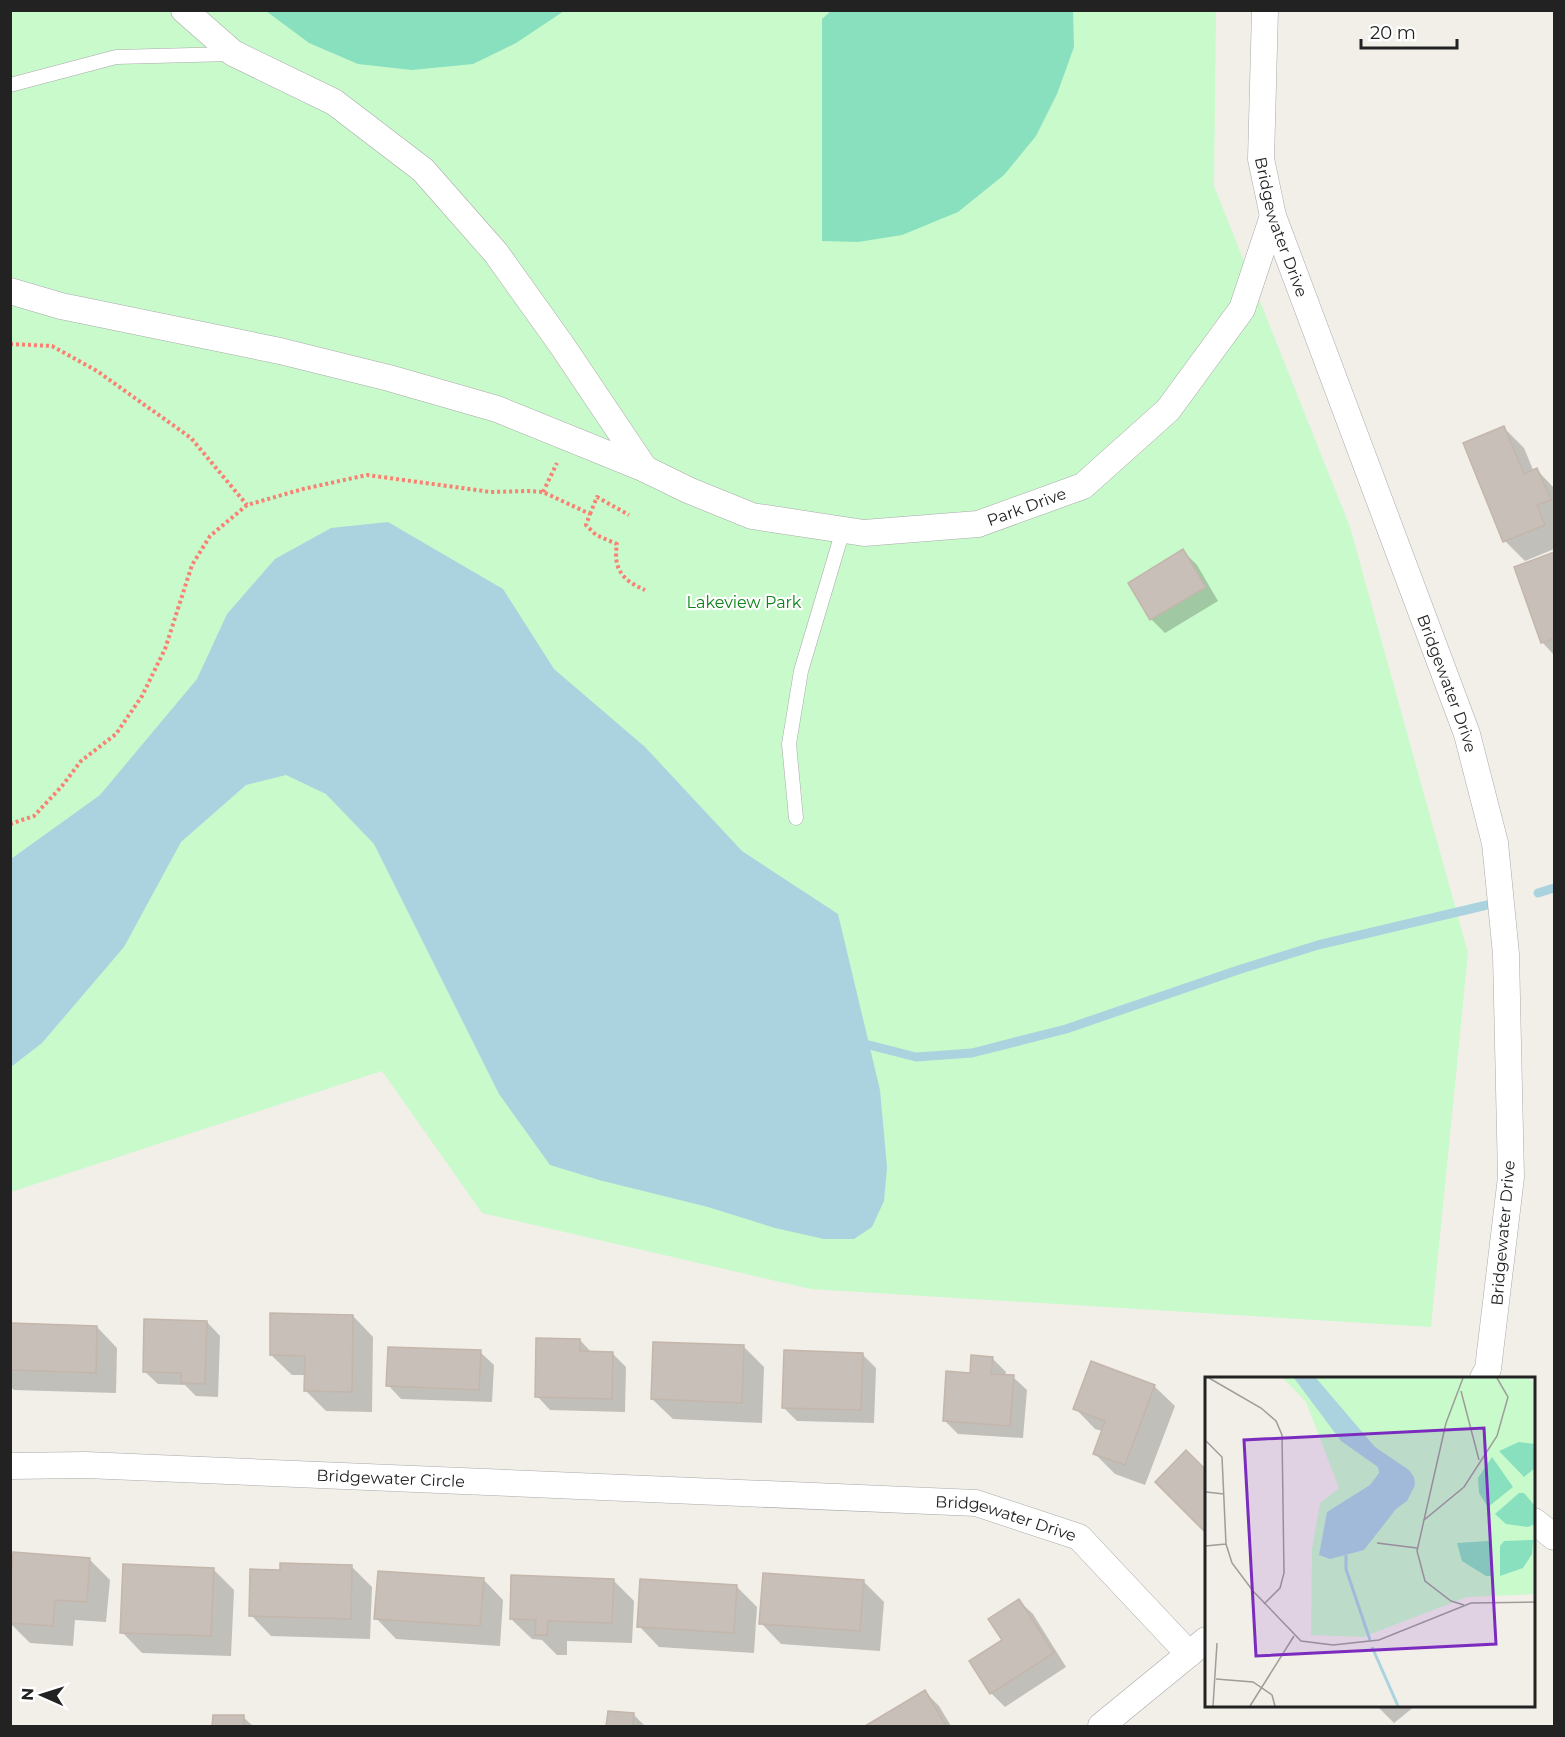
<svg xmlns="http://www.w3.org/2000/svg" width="1565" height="1737" viewBox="0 0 1565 1737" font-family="Montserrat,sans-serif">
  <rect width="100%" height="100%" fill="#f2efe9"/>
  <!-- park -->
  <path fill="#c8facc" d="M10,11H1216L1214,186L1350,527L1468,953L1431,1327L811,1289L482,1213L382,1071L11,1192Z"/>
  <!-- pitch -->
  <g fill="#88e0be">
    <path d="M266,11H564L516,43L473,64L412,70L358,64L309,43Z"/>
    <path d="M831,11H1073L1074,47L1057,94L1036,136L1004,175L958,212L902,235L858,242L822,241V19Z"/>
  </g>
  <!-- water -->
  <path fill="#aad3df" d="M388,522L503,589L554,669L645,747L742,851L838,914L880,1090L887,1167L884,1201L872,1227L854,1239H824L775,1228L708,1207L599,1180L550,1165L499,1094L374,844L326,794L286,775L246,785L181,842L124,947L42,1043L11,1067V859L100,795L197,679L227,614L275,559L331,528Z"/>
  <!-- shadow -->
  <g fill="#0003">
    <path d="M1504,428L1524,448L1534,472L1537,470L1554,488V549L1525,561L1505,541Z"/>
    <path d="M1183,551L1197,565L1218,601L1165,633L1151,619Z"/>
    <path d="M1554,554V655L1542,642L1516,568Z"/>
    <path d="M353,1316L373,1337L372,1412L326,1411L306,1391V1375H292L271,1355Z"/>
    <path d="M207,1322L220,1336L218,1397L196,1396L185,1385L158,1384L144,1371Z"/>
    <path d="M10,1324L97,1327L117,1348L116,1393L14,1390L10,1386Z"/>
    <path d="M580,1340L592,1353H612L626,1367L625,1412L550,1410L537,1396Z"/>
    <path d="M743,1346L764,1367L762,1423L673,1419L652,1399Z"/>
    <path d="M480,1352L494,1365L492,1402L401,1399L388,1385Z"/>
    <path d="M862,1354L876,1368L874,1423L797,1421L783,1407Z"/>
    <path d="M992,1358L1006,1372L1005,1376L1013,1377L1027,1390L1023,1438L958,1434L944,1420L972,1375Z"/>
    <path d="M1154,1386L1175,1406L1145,1485L1115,1474L1094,1453L1102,1431L1095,1429L1075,1408Z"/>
    <path d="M1186,1452L1206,1472V1531L1157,1482Z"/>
    <path d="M89,1559L110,1580L106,1622L75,1620L73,1646L30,1643L10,1623Z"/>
    <path d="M352,1567L372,1587L370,1639L271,1636L251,1615L281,1572Z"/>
    <path d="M213,1569L234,1590L231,1656L142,1653L122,1632Z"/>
    <path d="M483,1579L503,1600L500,1646L396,1639L376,1618Z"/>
    <path d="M613,1580L634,1601L632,1643L567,1641V1655H557L542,1640L532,1639L511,1619Z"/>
    <path d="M863,1581L884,1602L880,1651L781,1644L761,1623Z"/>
    <path d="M736,1586L757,1607L754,1653L659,1647L639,1626Z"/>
    <path d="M1019,1601L1033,1614L1066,1667L1005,1707L991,1693L971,1662L1004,1641Z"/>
    <path d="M925,1692L939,1706L951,1726H868Z"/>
    <path d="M1377,1706H1415L1394,1723Z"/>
    <path d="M609,1713L634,1715L645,1726H608Z"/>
    <path d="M215,1716L243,1717L253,1726H214Z"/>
  </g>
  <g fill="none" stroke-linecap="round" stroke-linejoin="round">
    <!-- stream -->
    <g stroke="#aad3df" stroke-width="9">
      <path d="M1538,893L1554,888"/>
      <path d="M869,1045L916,1057L972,1053L1066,1029L1238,970L1318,945L1487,905"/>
    </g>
  </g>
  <!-- building -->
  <g fill="#c7bfb8" stroke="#c4b6ab" stroke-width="1.5">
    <path d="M1504,426L1524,474L1537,468L1551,500L1537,505L1545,525L1503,542L1463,443Z"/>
    <path d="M1183,549L1206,587L1150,620L1128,583Z"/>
    <path d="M1554,552V639L1541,643L1514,567Z"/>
    <path d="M270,1313L353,1315L352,1392L304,1391L305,1356L270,1355Z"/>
    <path d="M144,1319L207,1321L205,1384L181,1383V1373L143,1372Z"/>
    <path d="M10,1323L97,1326L96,1373L10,1370Z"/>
    <path d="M536,1338L580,1339V1351L613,1352L612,1399L535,1397Z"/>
    <path d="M653,1342L744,1345L742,1403L651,1399Z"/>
    <path d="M388,1347L481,1350L479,1390L386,1386Z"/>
    <path d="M784,1350L863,1353L861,1410L782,1408Z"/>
    <path d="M971,1355L993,1357L991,1374L1014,1375L1010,1426L943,1421L946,1371L970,1373Z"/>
    <path d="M1091,1361L1155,1385L1125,1465L1093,1454L1105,1421L1073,1409Z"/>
    <path d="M1186,1450L1206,1470V1533L1155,1482Z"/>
    <path d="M13,1552L90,1558L87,1602L55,1600L53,1626L10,1623V1591Z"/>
    <path d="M280,1563L352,1565L351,1619L249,1616L250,1569L280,1570Z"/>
    <path d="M123,1564L214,1568L211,1636L120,1633Z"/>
    <path d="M378,1571L484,1578L480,1626L374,1619Z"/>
    <path d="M763,1573L864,1580L860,1631L759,1624Z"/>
    <path d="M511,1575L614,1579L612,1623L548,1621L547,1635H535L536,1620L510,1619Z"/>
    <path d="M640,1579L737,1585L734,1633L637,1627Z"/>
    <path d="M1019,1599L1054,1653L990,1694L969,1661L1002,1640L988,1619Z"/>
    <path d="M925,1690L946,1726H865Z"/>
    <path d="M608,1711L634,1713L633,1726H606Z"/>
    <path d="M213,1715H244V1726H212Z"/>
  </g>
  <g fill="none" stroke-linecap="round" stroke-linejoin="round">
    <defs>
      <g id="lane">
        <path d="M10,85L116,57L231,54"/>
        <path d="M796,818L789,744L801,671L843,530"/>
      </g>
      <g id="street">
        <path id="s1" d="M1265,10L1261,159L1273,216L1467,734L1495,843L1506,954L1511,1177L1488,1369L1483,1378"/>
        <path d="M10,291L61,306L280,351L389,378L497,409L645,469L561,344L496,253L423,170L334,102L233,53L184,10"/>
        <path id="s2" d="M645,469L688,490L752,516L864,533L978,524L1083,486L1168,410L1242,309L1273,216"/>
        <path id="s3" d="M10,1466L86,1465L976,1503L1079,1537L1189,1654"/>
        <path d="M1534,1521L1554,1537"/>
        <path d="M1101,1726L1206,1640"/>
      </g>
    </defs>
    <!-- lane casing -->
    <use href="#lane" stroke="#a9a9a9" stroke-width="15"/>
    <!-- street casing -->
    <use href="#street" stroke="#a9a9a9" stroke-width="27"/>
    <!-- path -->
    <g stroke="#fa8072" stroke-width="4" stroke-dasharray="3 3" stroke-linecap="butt">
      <path d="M10,344L52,346L97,371L191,438L247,505"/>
      <path d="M543,492L557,463"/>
      <path d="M590,514L597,497L629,515"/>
      <path d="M10,824L34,816L62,786L81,761L116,734L142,696L165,649L192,565L210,536L247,505L303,489L367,475L491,492L528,491L543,492L590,514L586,525L596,535L617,544C613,569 622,580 645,590"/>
    </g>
    <!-- lane -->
    <use href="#lane" stroke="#fff" stroke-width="14"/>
    <!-- street -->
    <use href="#street" stroke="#fff" stroke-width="26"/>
  </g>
  <g text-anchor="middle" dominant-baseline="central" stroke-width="4.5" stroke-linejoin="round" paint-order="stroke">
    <!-- street labels -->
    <g font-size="16" fill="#222" stroke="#fff">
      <text stroke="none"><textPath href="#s1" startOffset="220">Bridgewater Drive</textPath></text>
      <text stroke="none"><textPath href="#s2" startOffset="396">Park Drive</textPath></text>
      <text stroke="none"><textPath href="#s1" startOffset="706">Bridgewater Drive</textPath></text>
      <text transform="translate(1503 1233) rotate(-85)">Bridgewater Drive</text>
      <text stroke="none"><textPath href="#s3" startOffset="381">Bridgewater Circle</textPath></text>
      <text stroke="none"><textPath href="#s3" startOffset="999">Bridgewater Drive</textPath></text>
    </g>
    <!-- park labels -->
    <g font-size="16" fill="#0c8416" stroke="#fff">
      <text x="744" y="602">Lakeview Park</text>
    </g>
  </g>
  <!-- overview -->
  <g transform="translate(1205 1377)">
    <rect width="330" height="330" fill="#f2efe9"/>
    <path d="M78,1H324L330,7V217L262,220L158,260L106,258L107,172L115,126L134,111L101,25Z" fill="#c8facc"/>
    <path d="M314,65L330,67V91L319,100L294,74ZM287,80L308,110L283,130L274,116L273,101ZM314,116H319L330,129V147L323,150L301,147L290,137ZM328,163L327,177L318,191L295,199V169L299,164ZM283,164L287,168V199H281L257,184L252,166Z" fill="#88e0be"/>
    <path d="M89,1H111L170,70L204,93L209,100L210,108L202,124L191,132L159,173L125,182L114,178L122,135L165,108L174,96L173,90L136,64Z" fill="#aad3df"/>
    <path fill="none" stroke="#aad3df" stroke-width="3" d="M141,178V192L165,263M167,270L193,329"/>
    <path fill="none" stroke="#9f9d99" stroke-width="1.5" d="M4,1L56,31L71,44L77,58L79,196L75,211L59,227M258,1L241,46L219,143L259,110L292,59L303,20L292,1M256,14L274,83M1,64L17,80L21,167L27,186L48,214L96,264L128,268L174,263L266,226L330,225M1,115L19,117M219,143L212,174L220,204L246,224L259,228M172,166L212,171M0,169L21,167M11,302L48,305L67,318L70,329M8,329L12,266M45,329L89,259"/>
    <path fill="#7b2cbf" fill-opacity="0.15" stroke="#7b2cbf" stroke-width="3" d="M279,51L291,267L51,279L39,63Z"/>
    <rect width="330" height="330" fill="none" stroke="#222" stroke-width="3"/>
  </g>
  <!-- border -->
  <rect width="1565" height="1737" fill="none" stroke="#222222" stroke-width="24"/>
  <!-- north arrow -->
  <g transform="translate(42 1695) rotate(273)" stroke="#ffffff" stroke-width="4.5" paint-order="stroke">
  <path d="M0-4.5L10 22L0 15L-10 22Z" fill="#222222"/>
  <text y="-9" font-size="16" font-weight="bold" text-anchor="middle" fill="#222222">N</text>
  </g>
  <!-- scale -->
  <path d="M1361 39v9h96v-9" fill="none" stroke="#222222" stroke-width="3"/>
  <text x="1370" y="39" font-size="18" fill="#222222" stroke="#ffffff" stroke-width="4.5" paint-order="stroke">20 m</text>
</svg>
